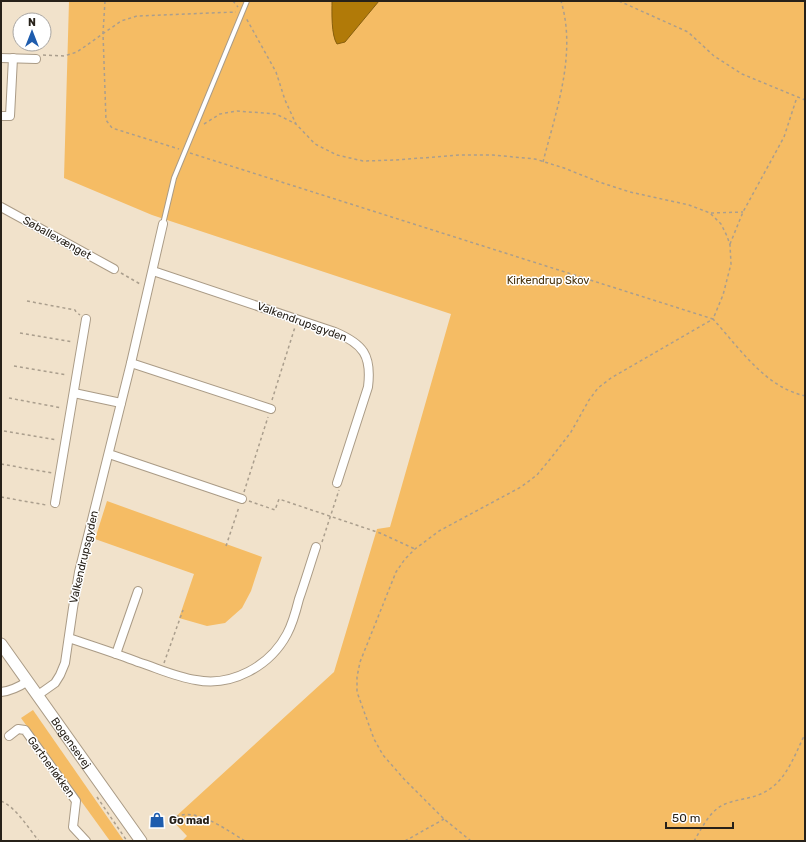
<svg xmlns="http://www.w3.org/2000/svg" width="806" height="842" viewBox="0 0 806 842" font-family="Rubik,sans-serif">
  <rect width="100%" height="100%" fill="#f1e2cb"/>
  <!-- green -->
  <g fill="#f5bc64">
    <path d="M69,1H805V841H182L187,836L172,820L334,672L377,529L390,527L451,314L152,215L64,178Z"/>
    <path d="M107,501L262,557L251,591L242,608L225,623L207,626L179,618L194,574L95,539Z"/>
    <path d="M33,710L124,841H110L21,718Z"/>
  </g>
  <!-- water -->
  <path fill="#b17a08" stroke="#885f0d" d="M332,1H379L345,42L337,44C331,35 332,12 332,1Z"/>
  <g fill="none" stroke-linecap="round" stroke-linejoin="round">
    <defs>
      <path id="service" d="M163,224L174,178L247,1"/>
      <g id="minor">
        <path d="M1,58L36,59"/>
        <path d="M1,116H10L13,58"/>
        <path d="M1,207L114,269"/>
        <path d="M153,271L335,332C363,344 372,355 368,387L337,483"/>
        <path d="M131,363L271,409"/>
        <path d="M74,393L121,403"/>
        <path d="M109,454L242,499"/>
        <path d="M55,503L86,319"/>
        <path d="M69,638C92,646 115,653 138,662C157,668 176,677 196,680C232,687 270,666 287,634C293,623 296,611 299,599C305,582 310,565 316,547"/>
        <path d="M116,654L138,591"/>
        <path d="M1,692C11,691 19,687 28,681"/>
        <path d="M38,695L55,683L60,675L65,663L73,608L79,572L131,363L163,224"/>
        <path d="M9,736L18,729L25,730L76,801L73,827L86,841"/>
      </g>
      <g id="secondary">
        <path id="s1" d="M1,644L141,841"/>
      </g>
    </defs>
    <!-- service casing -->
    <use href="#service" stroke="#aa9b86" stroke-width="6"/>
    <!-- minor casing -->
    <use href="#minor" stroke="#aa9b86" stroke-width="10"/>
    <!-- secondary casing -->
    <use href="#secondary" stroke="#aa9b86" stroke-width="13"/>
    <!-- path -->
    <g stroke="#aa9e8d" stroke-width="1.5" stroke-dasharray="3 3" stroke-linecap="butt">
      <path d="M105,1L103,33L106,120L112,128L179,149"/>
      <path d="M233,1L238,7"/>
      <path d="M619,1L688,32L714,56L742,74L805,100"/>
      <path d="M43,55L64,56L77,52L121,21L137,16L236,12"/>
      <path d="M204,124L220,114L237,111L276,114L296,124"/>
      <path d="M190,153L713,319L723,295L731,264L730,245L727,236L721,224L710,213L689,205L630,192L599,182L564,168L535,159L493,155H460L396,160L363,161L337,155L315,144L296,124L285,100L276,72L246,18"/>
      <path d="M543,162C556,111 577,54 561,1"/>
      <path d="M711,213L743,212"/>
      <path d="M730,244L743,212L784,137L797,97"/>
      <path d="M121,273L140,284"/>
      <path d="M27,301L75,310L76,312L80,315"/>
      <path d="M20,333L73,342"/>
      <path d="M14,366L67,375"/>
      <path d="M9,398L62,408"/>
      <path d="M272,400L295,327"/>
      <path d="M4,431L57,440"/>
      <path d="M1,464L52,473"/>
      <path d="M244,492L268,417"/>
      <path d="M1,497L46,505"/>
      <path d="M249,501L275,510L279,499L380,533L415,549"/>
      <path d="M322,542L339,490"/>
      <path d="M226,546L239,507"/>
      <path d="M164,663L183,610"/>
      <path d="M97,797L127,841"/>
      <path d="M1,801C17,808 28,828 39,841"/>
      <path d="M171,820C174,819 178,815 182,815C202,811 228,831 245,841"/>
      <path d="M405,841L444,819"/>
      <path d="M471,841L444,819L404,779L383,755L374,739L357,692V677L360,662L396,572L405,559L415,549L439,531L521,487L537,475L551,458L571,432L589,400L598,388L611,378L713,319C734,342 755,372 782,387C789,391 797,394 805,396"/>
      <path d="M694,841C702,828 710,810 725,804C740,798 757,799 771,788C788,776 796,752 805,734"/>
    </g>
    <!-- service -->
    <use href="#service" stroke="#fff" stroke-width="4"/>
    <!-- minor -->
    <use href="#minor" stroke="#fff" stroke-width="8"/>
    <!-- secondary -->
    <use href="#secondary" stroke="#fff" stroke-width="11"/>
  </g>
  <!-- icons -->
  <defs>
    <symbol id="shop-bare" viewBox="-9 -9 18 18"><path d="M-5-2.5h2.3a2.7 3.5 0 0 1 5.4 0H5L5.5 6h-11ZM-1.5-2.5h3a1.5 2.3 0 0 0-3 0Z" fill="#1e5cad" stroke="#fff" stroke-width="2.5" paint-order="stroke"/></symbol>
  </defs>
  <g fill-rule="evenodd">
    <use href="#shop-bare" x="146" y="809" width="22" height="22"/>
  </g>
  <g text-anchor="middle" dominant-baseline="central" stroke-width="3" stroke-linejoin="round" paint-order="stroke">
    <!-- street labels -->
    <g font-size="11" fill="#272119" stroke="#fff">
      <text transform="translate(57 238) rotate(29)">Søballevænget</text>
      <text transform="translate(302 322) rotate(20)">Valkendrupsgyden</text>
      <text transform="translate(84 557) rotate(-77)">Valkendrupsgyden</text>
      <text stroke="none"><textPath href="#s1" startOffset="121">Bogensevej</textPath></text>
      <text transform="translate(51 767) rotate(54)">Gartnerløkken</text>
    </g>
    <!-- park labels -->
    <g font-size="11" fill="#4a330b" stroke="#fff">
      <text x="548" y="280">Kirkendrup Skov</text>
    </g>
    <!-- poi labels -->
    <g font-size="11" font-weight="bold" fill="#272119" stroke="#fff" text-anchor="start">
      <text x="169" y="820">Go mad</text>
    </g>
  </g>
  <!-- border -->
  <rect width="806" height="842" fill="none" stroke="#272119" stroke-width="4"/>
  <!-- north arrow -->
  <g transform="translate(32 32)"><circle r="19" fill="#ffffff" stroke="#a9a6a3"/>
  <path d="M0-3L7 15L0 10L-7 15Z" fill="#1e5cad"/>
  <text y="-6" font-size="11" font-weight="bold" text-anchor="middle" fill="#272119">N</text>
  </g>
  <!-- scale -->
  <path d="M666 822v6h67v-6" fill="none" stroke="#272119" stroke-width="2"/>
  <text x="672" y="822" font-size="12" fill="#272119" stroke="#ffffff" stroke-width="3" paint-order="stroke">50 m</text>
</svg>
